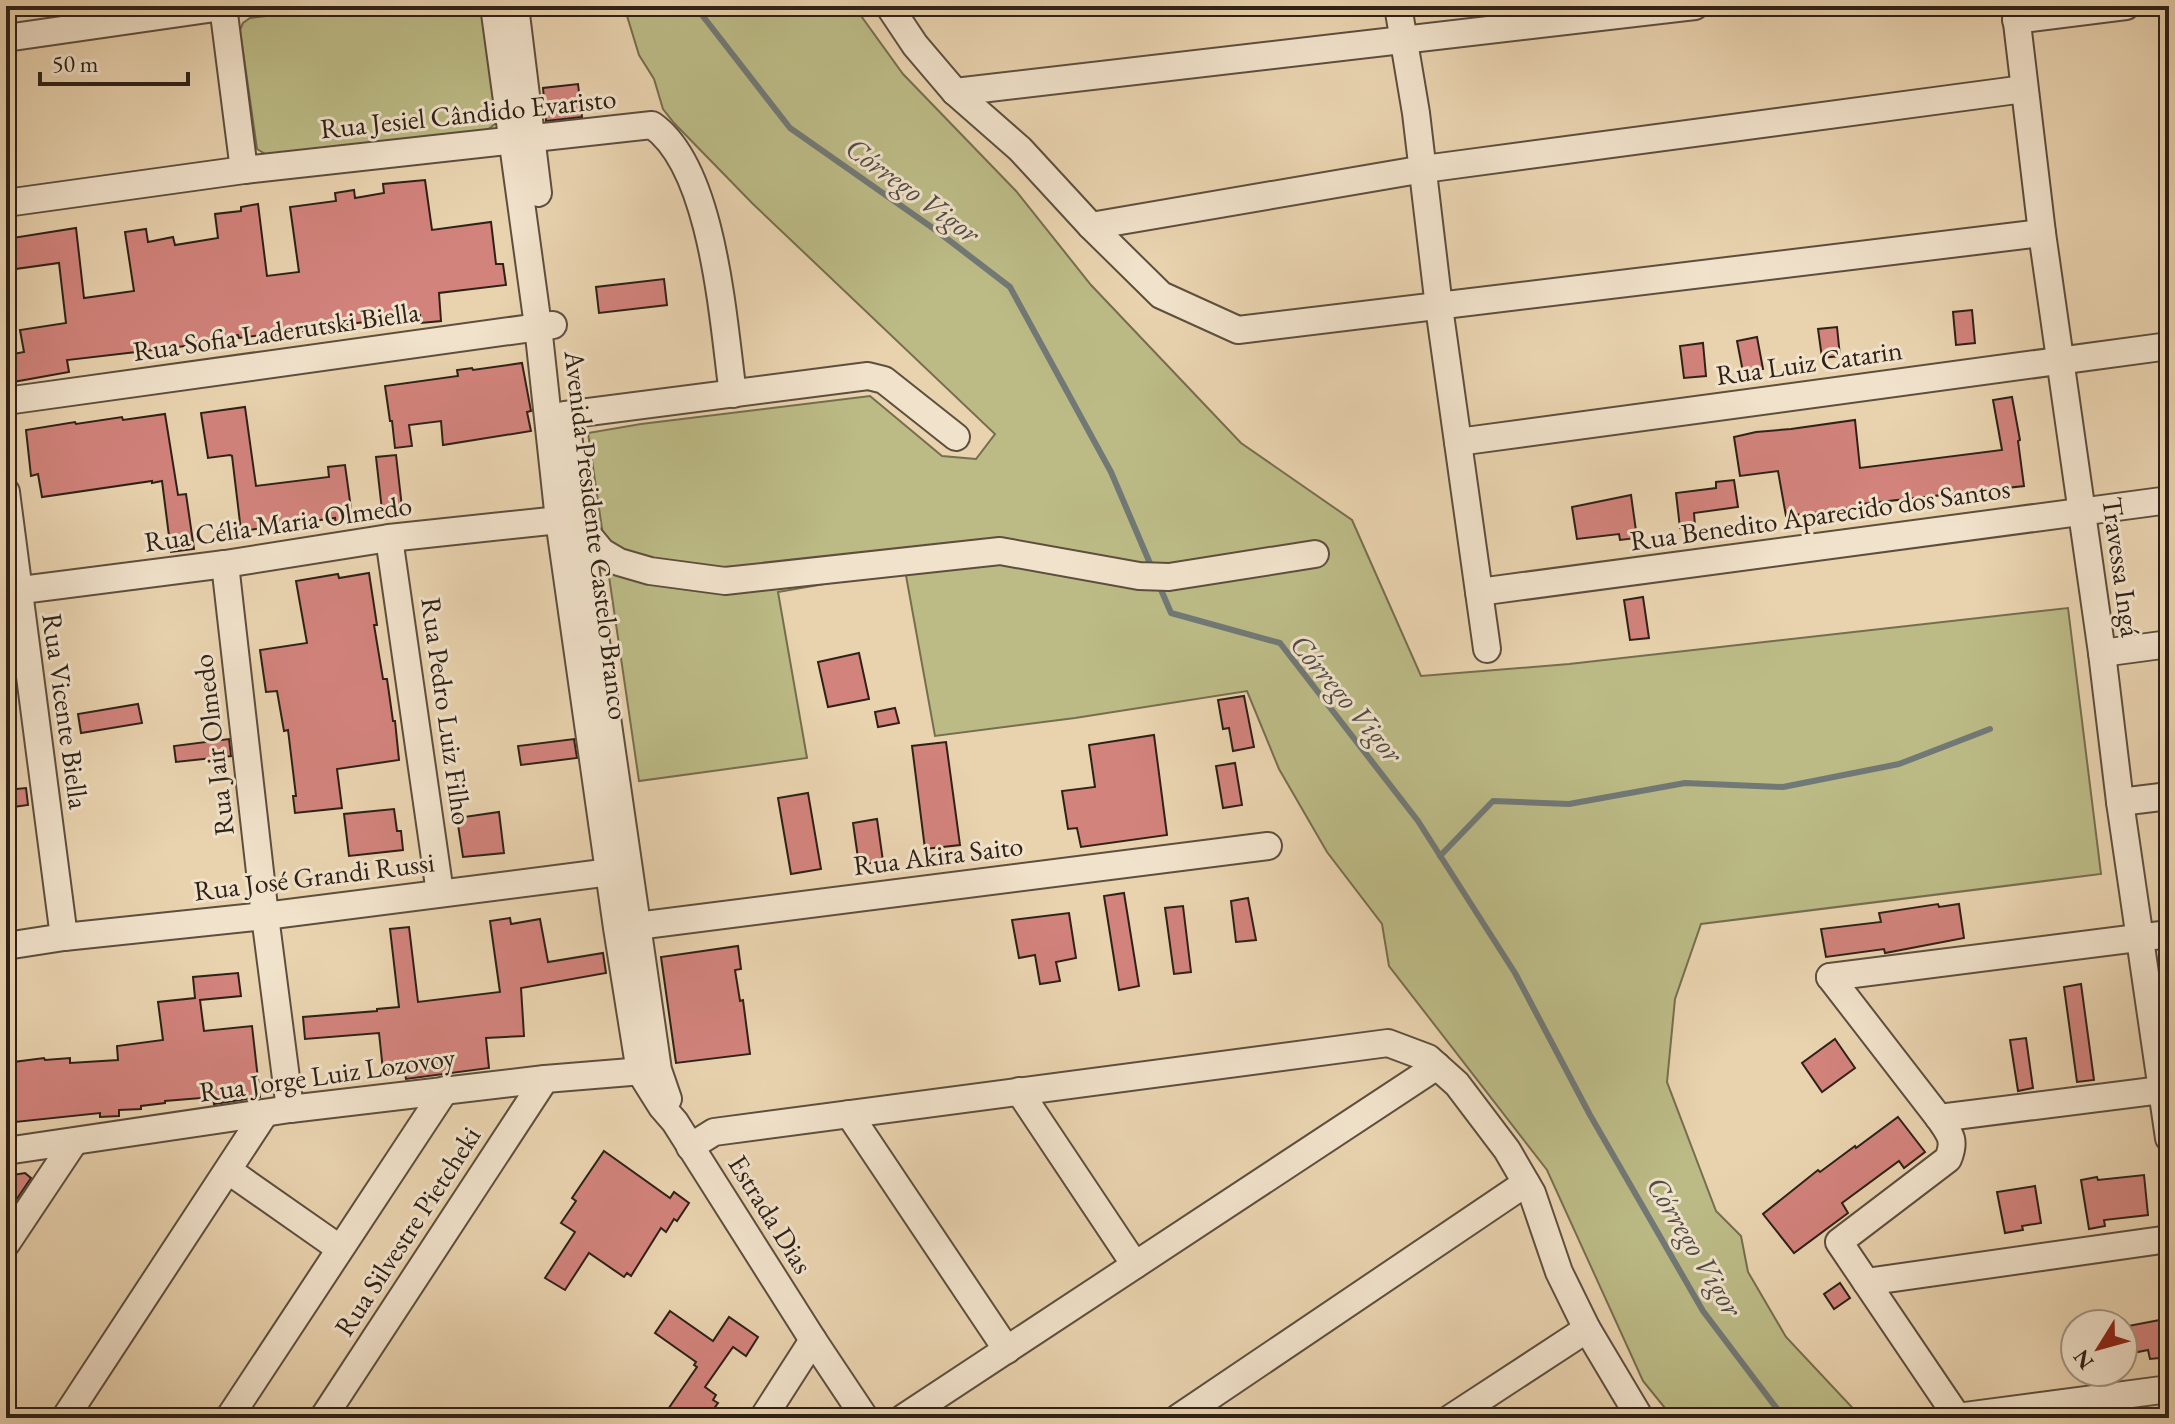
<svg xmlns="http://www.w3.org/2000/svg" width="2175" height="1424" viewBox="0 0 2175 1424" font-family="'EB Garamond',serif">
  <rect width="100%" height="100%" fill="#e9d3af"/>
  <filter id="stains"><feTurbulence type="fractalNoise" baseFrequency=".0025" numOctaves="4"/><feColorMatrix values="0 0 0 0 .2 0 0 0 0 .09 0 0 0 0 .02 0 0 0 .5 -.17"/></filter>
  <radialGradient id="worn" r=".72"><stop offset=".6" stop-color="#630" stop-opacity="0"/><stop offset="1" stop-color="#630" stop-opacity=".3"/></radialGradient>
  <!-- green -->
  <g fill="#bcbb86" stroke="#756e4f" stroke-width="2">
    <path d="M347,6H481L498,117L495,124L486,131L267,155L257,149L240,30L243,23L250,18Z"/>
    <path d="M624,6H856L859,13L903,74L1016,191L1091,285L1241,443L1352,520L1421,676L1569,664L2068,608L2101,874L1701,924L1675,999L1667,1082L1716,1211L1741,1236L1748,1272L1786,1337L1862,1418H1673L1643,1381L1547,1170L1389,966L1382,924L1327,852L1279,769L1247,691L1075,718L935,736L905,570L778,592L807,758L639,781L588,433L641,424L870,396L942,456L976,459L995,434L753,204L674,123L663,109L654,79L639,55Z"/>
  </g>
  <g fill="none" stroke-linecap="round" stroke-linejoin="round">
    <!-- stream -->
    <g stroke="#717977" stroke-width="6">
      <path d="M695,6L790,128L937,231L1010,287L1111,472L1152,568"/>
      <path d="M1159,585L1171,613L1280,643L1418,821L1515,973L1590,1115L1703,1311L1784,1418"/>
      <path d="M1440,856L1493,801L1569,804L1685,783L1783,787L1899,764L1990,729"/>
    </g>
  </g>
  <!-- building -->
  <g fill="#d2837c" stroke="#2e2118" stroke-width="2">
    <path d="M578,84L582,117L546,121L543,88Z"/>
    <path d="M425,180L432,230L491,222L496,264H503L506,285L439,293L441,321L421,323L420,315L326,327V328L262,337L261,335L239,338L238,335L191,342L192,345L171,348L67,360L69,372L13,382L8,355L24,352L20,330L66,323L59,263L8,270L6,239L76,228L84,298L134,291L125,232L146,229L148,242L173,237L175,245L218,238L215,214L241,211V207L258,204L267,276L299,272L290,207L336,201L335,193L354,190L355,198L384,193L383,184Z"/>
    <path d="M664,279L667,305L599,313L596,287Z"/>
    <path d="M1972,310L1975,343L1956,345L1953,312Z"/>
    <path d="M1837,327L1840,356L1822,358L1818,329Z"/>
    <path d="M1757,337L1763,369L1743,372L1737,341Z"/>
    <path d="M1703,343L1706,376L1684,378L1680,346Z"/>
    <path d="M522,363L531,411L527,412L531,431L443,445L441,421L409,425L412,446L395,448L392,421H390L385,386L458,376L457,370L472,368L473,370Z"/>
    <path d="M2012,397L2020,440L2018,441L2024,486L1862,504V506L1841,509V510L1786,516L1778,471L1740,476L1734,437L1756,432L1791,429L1855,420L1860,468L2002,450L1993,400Z"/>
    <path d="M245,407L256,486L329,477L328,467L345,465L353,523L336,525L335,518L241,531L232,456L230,455L208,458L201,413Z"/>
    <path d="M165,414L178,495L186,494L194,549L171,552L162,481L152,483V481L42,497L38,474L31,476L26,430L75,422L76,424L122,417L123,420Z"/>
    <path d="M396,455L403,516L383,519L376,457Z"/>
    <path d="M1734,480L1738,507L1694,513L1695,526L1680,528L1676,493L1716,488V482Z"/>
    <path d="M1631,495L1637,538L1620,540L1619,534L1577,539L1572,507Z"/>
    <path d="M369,573L377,625H374L383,679H387L393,721H395L399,760L337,769L342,808L295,813L293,796H296L288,730L284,731L277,691L266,692L260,650L307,643L296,581L338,574L339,578Z"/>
    <path d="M1643,597L1649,638L1630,640L1624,600Z"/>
    <path d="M859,653L869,699L828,707L818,662Z"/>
    <path d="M1244,696L1254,747L1233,751L1229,728L1223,729L1218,700Z"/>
    <path d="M138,704L142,723L81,733L78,714Z"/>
    <path d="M895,708L899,723L878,727L875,712Z"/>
    <path d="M1154,735L1167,835L1081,847L1077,828L1068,829L1062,791L1095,787L1089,745Z"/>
    <path d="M229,739L231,756L176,762L174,746Z"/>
    <path d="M574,739L577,758L521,765L518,746Z"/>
    <path d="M946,742L960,845L925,849L912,746Z"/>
    <path d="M1235,763L1242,805L1223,808L1216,766Z"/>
    <path d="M26,788L28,805L6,808V790Z"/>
    <path d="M808,793L821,869L791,874L778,798Z"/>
    <path d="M394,809L397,831H401L403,850L349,856L344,814Z"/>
    <path d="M499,812L504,853L463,857L457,818Z"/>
    <path d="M877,819L883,861L859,865L853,823Z"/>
    <path d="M1124,893L1139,986L1119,990L1104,896Z"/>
    <path d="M1248,898L1256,940L1236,942L1231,901Z"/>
    <path d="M1938,904L1939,907L1959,904L1964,938L1885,953L1884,949L1826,957L1821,929L1881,922L1879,913Z"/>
    <path d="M1183,906L1191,972L1174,974L1165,908Z"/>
    <path d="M1069,913L1076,958L1056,962L1060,981L1040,984L1035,955L1019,958L1012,920Z"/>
    <path d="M510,918L511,924L540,919L548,962L603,953L606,973L521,988L524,1036L486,1038L489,1068L406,1079L404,1067L383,1070L379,1033L305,1039L303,1017L377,1011V1009L399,1007L390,929L409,927L418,1002L500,992L490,921Z"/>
    <path d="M738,946L741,969L735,970L740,1001L743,1000L750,1054L676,1063L661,957Z"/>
    <path d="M238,973L241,996L200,1000L204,1031L252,1026L260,1097L214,1104L213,1097L165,1101V1103L141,1106V1109L119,1110V1116L100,1117V1113L6,1123V1063L44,1058L45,1060L70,1058V1063L118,1060L117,1046L163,1040L158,1002L195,998L193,977Z"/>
    <path d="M2081,984L2094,1080L2077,1082L2064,987Z"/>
    <path d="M2026,1038L2033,1088L2018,1091L2010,1040Z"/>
    <path d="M1835,1039L1855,1068L1822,1092L1802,1063Z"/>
    <path d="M1898,1117L1925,1152L1904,1168L1899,1161L1842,1203L1848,1213L1794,1253L1763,1214L1818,1170L1820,1172L1855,1146L1856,1148Z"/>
    <path d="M604,1151L670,1198L674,1192L689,1203L677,1221L674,1219L666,1232L661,1228L631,1276L627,1273L624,1277L589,1253L565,1290L545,1278L575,1232L561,1223L576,1201L572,1198Z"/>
    <path d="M25,1173L31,1178L6,1215V1176Z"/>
    <path d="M2144,1175L2148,1215L2104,1220L2105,1226L2089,1229L2081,1180L2097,1177L2098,1180Z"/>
    <path d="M2035,1186L2041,1223L2022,1226L2023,1230L2005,1233L1997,1192Z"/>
    <path d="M1840,1283L1850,1298L1834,1309L1824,1294Z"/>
    <path d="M670,1311L713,1341L729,1317L758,1337L746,1356L733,1347L705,1387L716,1395L713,1400L718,1403L707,1418H662L697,1367L694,1365L696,1362L655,1333Z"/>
    <path d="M2165,1319L2169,1357L2150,1359L2148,1350L2128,1354L2123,1327Z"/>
  </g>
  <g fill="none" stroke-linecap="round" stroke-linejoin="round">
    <defs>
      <g id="minor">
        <path d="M223,6L244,170"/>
        <path d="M494,6L538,326L559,520L617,928L640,1072L662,1107L675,1122L813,1340L865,1418"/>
        <path d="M515,6L538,193"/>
        <path d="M889,6L915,45L955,92L1020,149L1091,226L1161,295L1238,330L2042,233"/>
        <path d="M1398,6L1416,113L1439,307L1487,649"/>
        <path d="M2015,6L2042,233L2102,653L2120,802L2169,1138"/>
        <path d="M2016,20L2126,6"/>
        <path d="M6,38L229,6"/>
        <path d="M955,92L1695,6"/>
        <path d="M6,203L244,170L652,125C714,168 723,322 733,394"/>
        <path d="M1091,226L1424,169L2024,89"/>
        <path d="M6,401L553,325"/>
        <path d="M565,415L868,376L884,380L956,437"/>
        <path d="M568,434L579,524L658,1070L668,1099"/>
        <path d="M1458,442L2169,346"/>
        <path d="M6,492L64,937"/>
        <path d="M389,538L440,893"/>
        <path d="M225,564L265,916L290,1109"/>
        <path d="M6,592L225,564L389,538L559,520L579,524L602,552L619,562L650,571L725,581L1000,551L1139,576L1169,577L1315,554"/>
        <path d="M1479,592L2169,500"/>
        <path d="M2102,653L2169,644"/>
        <path d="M2120,802L2169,796"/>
        <path d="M621,928L1268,846"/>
        <path d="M6,946L64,937L265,916L626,870"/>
        <path d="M1830,977L1939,1118C1950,1134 1956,1140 1948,1159L1839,1242L1958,1418"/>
        <path d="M1830,977L2169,934"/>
        <path d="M1019,1091L1135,1265"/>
        <path d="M849,1114L1007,1350"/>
        <path d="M1939,1118L2169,1089"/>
        <path d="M690,1147L714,1132L1388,1043L1428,1058L1457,1084L1507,1150L1532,1193L1559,1272L1587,1329L1640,1418"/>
        <path d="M6,1151L290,1109L545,1079L655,1070"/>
        <path d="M229,1171L339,1248"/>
        <path d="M6,1244L74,1142"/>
        <path d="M1866,1282L2169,1239"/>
        <path d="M1957,1417L2169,1389"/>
        <path d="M65,1418L265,1113"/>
        <path d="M229,1418L445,1090"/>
        <path d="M323,1418L545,1079"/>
        <path d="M763,1418L813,1340"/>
        <path d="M903,1418L1437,1066"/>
        <path d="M1178,1418L1526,1183"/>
        <path d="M1451,1418L1587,1329"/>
      </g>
    </defs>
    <!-- minor casing -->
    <use href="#minor" stroke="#5d4e3e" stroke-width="30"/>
    <!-- minor -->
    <use href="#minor" stroke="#f1e2cb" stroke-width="26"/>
  </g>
  <g text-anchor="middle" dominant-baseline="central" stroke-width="6" stroke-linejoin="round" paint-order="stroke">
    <!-- street labels -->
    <g font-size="28" fill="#2e2118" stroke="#f1e2cb">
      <text transform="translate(468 113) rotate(-6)">Rua Jesiel Cândido Evaristo</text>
      <text transform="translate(276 331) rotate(-8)">Rua Sofia Laderutski Biella</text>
      <text transform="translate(1809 362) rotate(-8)">Rua Luiz Catarin</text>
      <text transform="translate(1820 514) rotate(-8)">Rua Benedito Aparecido dos Santos</text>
      <text transform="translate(278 523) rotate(-8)">Rua Célia Maria Olmedo</text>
      <text transform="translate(597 535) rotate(83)">Avenida Presidente Castelo Branco</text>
      <text transform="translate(2122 567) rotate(82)">Travessa Ingá</text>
      <text transform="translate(66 711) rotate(82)">Rua Vicente Biella</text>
      <text transform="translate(447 711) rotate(82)">Rua Pedro Luiz Filho</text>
      <text transform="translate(213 745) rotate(-97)">Rua Jair Olmedo</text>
      <text transform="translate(938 855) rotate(-7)">Rua Akira Saito</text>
      <text transform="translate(314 876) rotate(-7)">Rua José Grandi Russi</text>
      <text transform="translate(327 1074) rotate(-8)">Rua Jorge Luiz Lozovoy</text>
      <text transform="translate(771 1214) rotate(58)">Estrada Dias</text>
      <text transform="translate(407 1231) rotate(-57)">Rua Silvestre Pietcheki</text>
    </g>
    <!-- water labels -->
    <g font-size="30" font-style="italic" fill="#4f4d48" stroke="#f1e2cb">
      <text transform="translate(913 190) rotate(36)">Córrego Vigor</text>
      <text transform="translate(1347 698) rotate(50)">Córrego Vigor</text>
      <text transform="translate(1695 1246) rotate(59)">Córrego Vigor</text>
    </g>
  </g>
  <!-- margin -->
  <rect width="2175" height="1424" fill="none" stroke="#e9d3af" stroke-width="32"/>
  <rect x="8" y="8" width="2159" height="1408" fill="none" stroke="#2e2118" stroke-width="4"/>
  <rect x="16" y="16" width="2143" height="1392" fill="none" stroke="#2e2118" stroke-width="2"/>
  <!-- north arrow -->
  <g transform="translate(2099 1348) rotate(233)"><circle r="38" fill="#f1e2cb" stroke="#a39583" stroke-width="2"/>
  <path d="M0-6L14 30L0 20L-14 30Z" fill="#8f2418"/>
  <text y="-12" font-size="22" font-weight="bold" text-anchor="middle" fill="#2e2118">N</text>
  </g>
  <!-- scale -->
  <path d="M40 72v12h148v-12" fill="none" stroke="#2e2118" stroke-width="4"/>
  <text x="52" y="72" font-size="24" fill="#2e2118" stroke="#f1e2cb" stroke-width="6" paint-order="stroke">50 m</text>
  <rect width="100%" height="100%" filter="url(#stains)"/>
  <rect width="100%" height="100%" fill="url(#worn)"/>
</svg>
